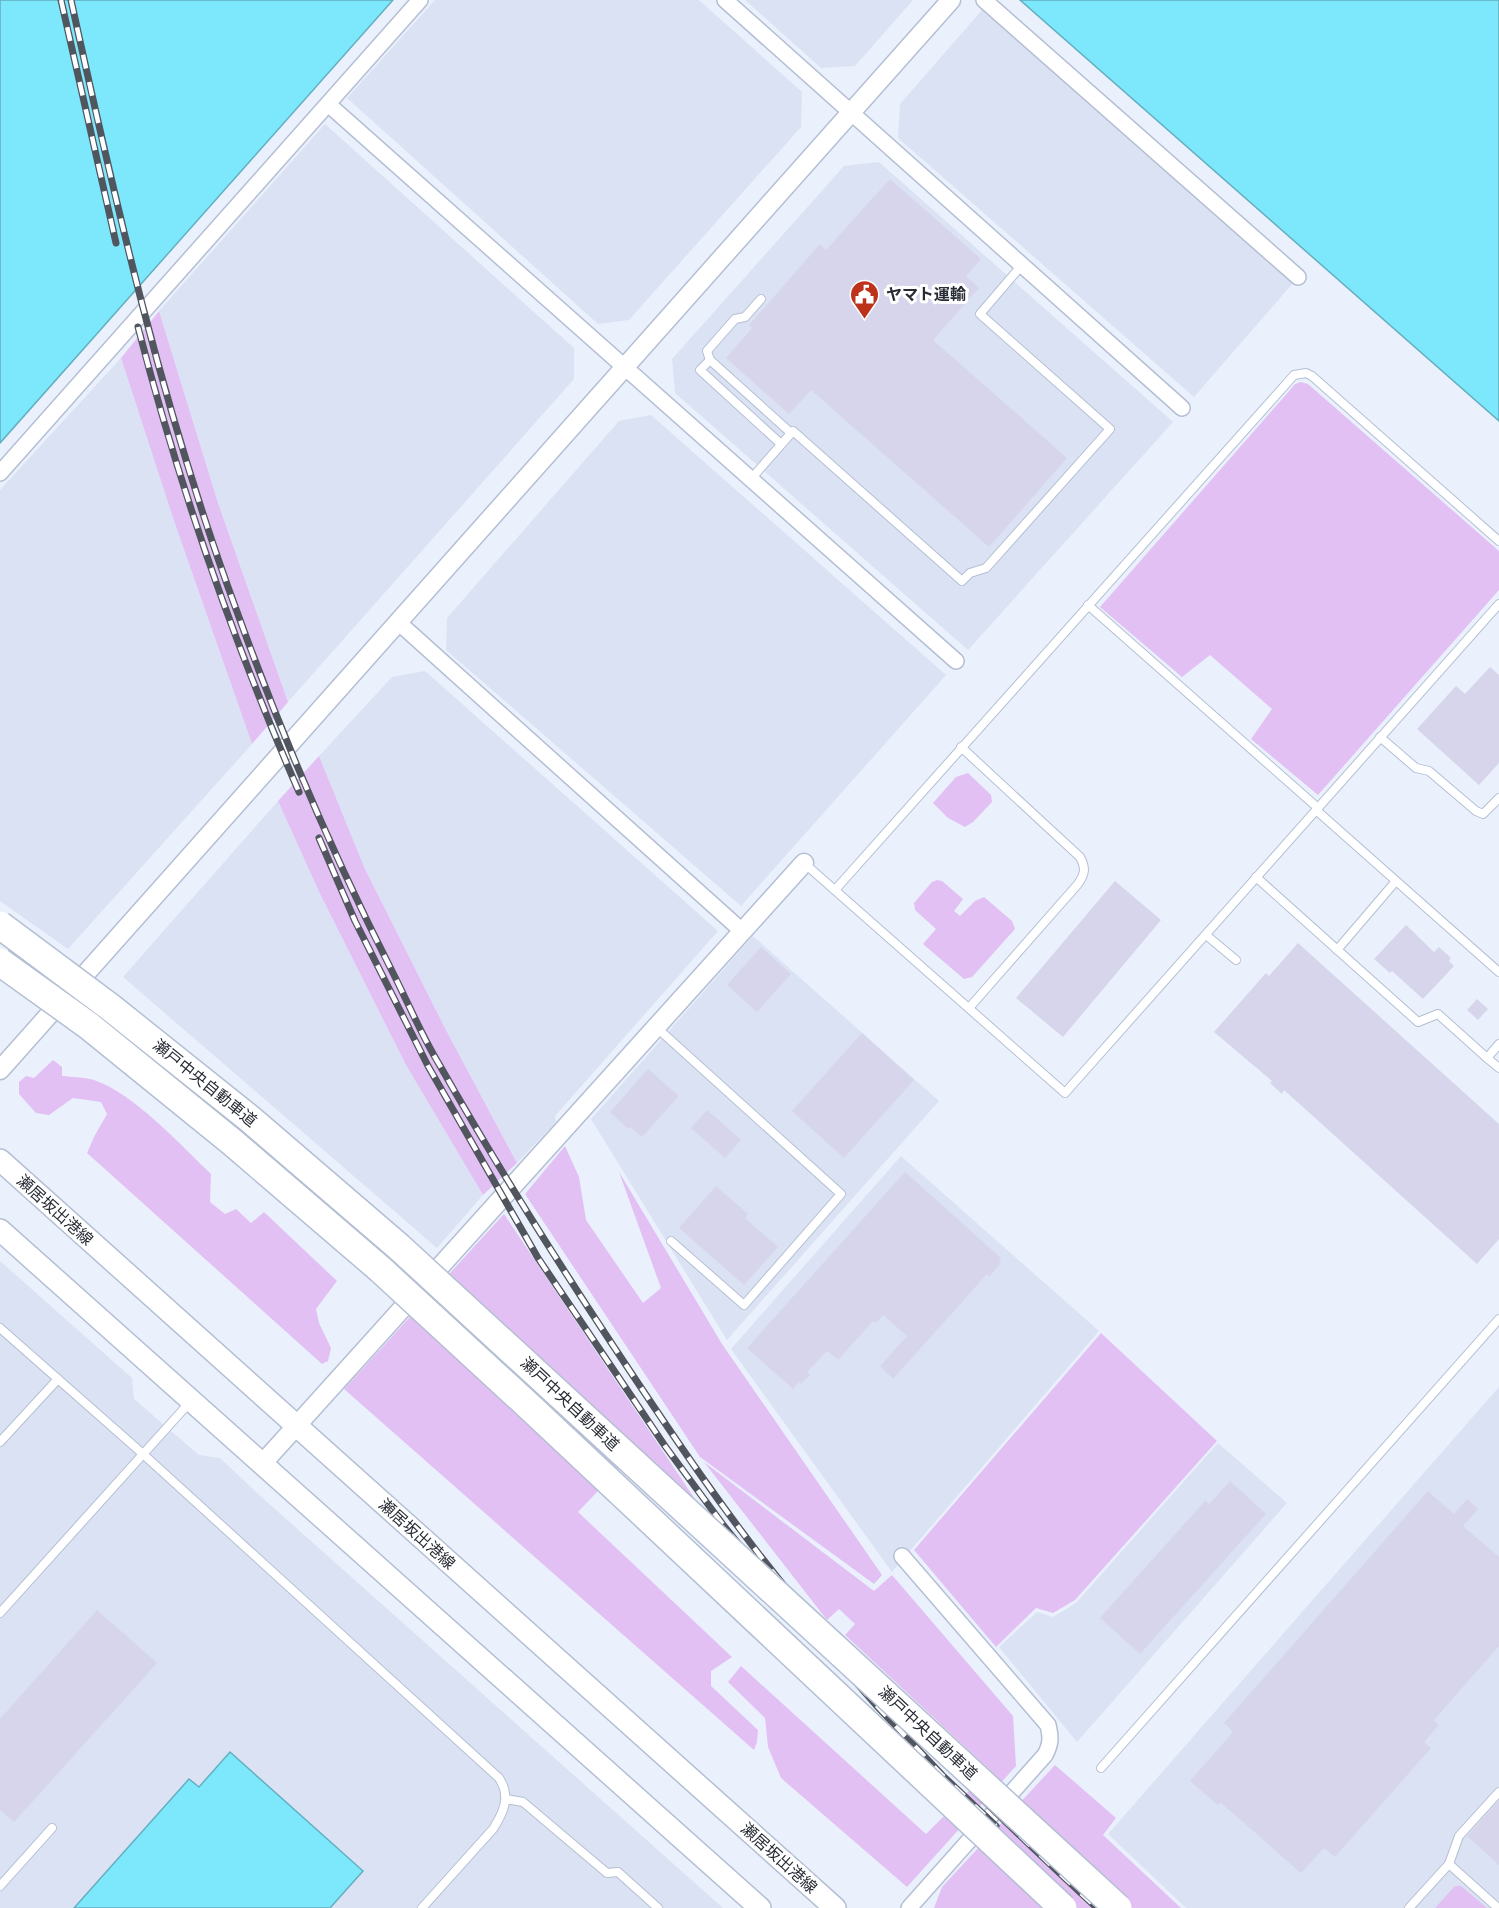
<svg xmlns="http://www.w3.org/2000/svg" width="1499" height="1908" viewBox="0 0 1499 1908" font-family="Cabin,'Noto Sans JP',sans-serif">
  <rect width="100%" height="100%" fill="#eaf1fd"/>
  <!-- built -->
  <g fill="#dbe2f3">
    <path d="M435,0H699L802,92L801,127L629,320L598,324L347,98Z"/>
    <path d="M745,0H913L855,66L821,68Z"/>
    <path d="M982,10L1294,282L1194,397L898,138L900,104Z"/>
    <path d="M325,124L574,348V379L288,702L218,503L159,311Z"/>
    <path d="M879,162L1173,422L968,650L675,393L672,359L844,166Z"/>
    <path d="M121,358L174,521L252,744L68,949L0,901V490Z"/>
    <path d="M651,415L946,675L741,906L446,650L447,618L619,421Z"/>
    <path d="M425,671L718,931L555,1116L556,1122L517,1163L447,1032L365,869L319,756L392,677Z"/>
    <path d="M278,801L320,894L406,1065L483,1195L437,1248L123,977Z"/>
    <path d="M753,936L939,1101L727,1340L591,1119Z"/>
    <path d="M901,1156L1099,1331L892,1572L731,1349Z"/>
    <path d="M0,1261L132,1378L134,1399L199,1455L220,1458L257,1493L723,1908H0Z"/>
    <path d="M1499,1387V1908H1186L1108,1834Z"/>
    <path d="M1218,1443L1287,1503L1077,1742L999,1647L1037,1612L1053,1617L1076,1603Z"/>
  </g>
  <!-- green -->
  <g fill="#e2c0f3">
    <path d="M159,311L218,503L288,702L252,744L174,521L121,358Z"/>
    <path d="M1301,382L1308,384L1499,551V590L1318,795L1251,739L1272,709L1210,655L1182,677L1100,607L1290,390L1295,384Z"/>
    <path d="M319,756L365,869L447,1032L517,1163L483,1195L406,1065L320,894L278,801Z"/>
    <path d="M968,773L991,795L992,802L973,822L965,827L948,818L933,803L956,777Z"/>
    <path d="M937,880L942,881L963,899L954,911L960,916L975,901L984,897L1012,921L1015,929L972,977L964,979L923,944L936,929L915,910L914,903L932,882Z"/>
    <path d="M53,1060L62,1067V1076C73,1077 83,1077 94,1080C133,1093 181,1145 211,1174L210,1202L225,1214L236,1209L251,1223L264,1212L337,1281L316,1309L319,1323L331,1348L328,1361L322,1364L87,1153L94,1137L107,1114L101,1102L73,1098L49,1115L36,1113L19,1094V1082L26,1076L34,1078Z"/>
    <path d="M565,1146L579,1177L586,1220L643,1303L661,1288L619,1172L722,1344L882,1575L874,1584L700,1457L525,1194Z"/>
    <path d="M504,1214L711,1523L635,1452L578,1512L732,1657L711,1671V1686L758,1730L757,1742L754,1750L344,1389Z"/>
    <path d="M1101,1333L1217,1441L1075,1600L1053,1613L1036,1608L996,1647L914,1550Z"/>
    <path d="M704,1462L874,1591L892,1575L1013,1716L1016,1766L907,1887L781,1778L768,1747L765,1718L728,1682L741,1666L926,1834L990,1770L845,1635L855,1624L839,1609L827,1620Z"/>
    <path d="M1055,1765L1116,1818L1103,1835L1181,1908H934L942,1887Z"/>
    <path d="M1455,1886H1461L1487,1908H1435Z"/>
  </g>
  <!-- water -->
  <g fill="#7de7fc" stroke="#63afc0" stroke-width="1.5">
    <path d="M0,0H393L0,443Z"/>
    <path d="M1020,0H1499V421Z"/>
    <path d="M230,1752L363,1871L330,1908H74L189,1779L199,1787Z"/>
  </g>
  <!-- building -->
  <g fill="#d7d5ec">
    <path d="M890,179L981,259L966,276L979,288L933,340L1067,458L989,547L811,390L789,414L726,358L752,328L749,325L820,244L826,250Z"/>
    <path d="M1490,667L1499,675V763L1479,785L1417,729L1456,686L1465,694Z"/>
    <path d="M1115,881L1161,920L1063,1037L1016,998Z"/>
    <path d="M1406,925L1434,952L1439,947L1451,958L1449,961L1454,966L1423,999L1392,971L1390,973L1374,959Z"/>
    <path d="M1298,943L1499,1124V1239L1477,1264L1284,1090L1282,1094L1270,1083L1272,1081L1214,1032L1266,973L1269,976Z"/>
    <path d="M761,947L791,974L757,1012L727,985Z"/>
    <path d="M1477,999L1488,1009L1478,1020L1467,1010Z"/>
    <path d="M862,1033L914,1080L844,1158L792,1111Z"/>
    <path d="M648,1069L679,1096L642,1137L630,1127L628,1129L610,1112Z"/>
    <path d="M707,1110L741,1140L725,1158L691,1128Z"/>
    <path d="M905,1172L1001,1258L999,1261L1001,1263L989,1277L987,1274L893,1379L880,1366L907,1336L883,1315L876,1323L873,1321L838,1360L827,1351L807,1372L810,1375L801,1384L799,1382L793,1389L747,1348Z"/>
    <path d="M716,1186L748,1214L745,1218L778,1247L744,1285L679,1228Z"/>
    <path d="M1230,1481L1266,1514L1140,1654L1100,1618L1205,1501L1209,1504Z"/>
    <path d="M1428,1491L1454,1514L1467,1499L1478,1509L1463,1526L1499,1557V1646L1434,1720L1439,1725L1424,1742L1431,1748L1335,1857L1324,1848L1301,1873L1220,1802L1218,1805L1190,1781L1233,1732L1224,1723Z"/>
    <path d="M97,1610L157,1663L14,1822L0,1810V1719Z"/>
    <path d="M1499,1801V1865L1467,1836Z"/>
  </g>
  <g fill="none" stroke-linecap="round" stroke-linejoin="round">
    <defs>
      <g id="service">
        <path d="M710,360L707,351L735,319L745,317L761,299"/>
        <path d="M781,444L700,370L710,360L791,433"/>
        <path d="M751,479L793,431L962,581L970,573L986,568L1110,429L980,314L1022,265"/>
        <path d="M1088,605L1318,808"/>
        <path d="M1380,737L1416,768L1429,771L1476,811L1483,814L1499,798"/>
        <path d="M961,747L1080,857C1086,868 1085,874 1078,884L969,1008"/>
        <path d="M1316,810L1499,972"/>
        <path d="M804,863L1065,1093L1499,604"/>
        <path d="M1256,877L1418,1022L1438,1014L1487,1058L1499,1044"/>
        <path d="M835,890L1294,375L1306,373L1312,376L1499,541"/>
        <path d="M1206,935L1236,960"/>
        <path d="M1337,950L1396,881"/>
        <path d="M656,1027L841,1194L744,1305L671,1241"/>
        <path d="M1487,1058L1499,1068"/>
        <path d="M0,1328L143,1454L499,1778C511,1796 504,1812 493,1829L422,1908"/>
        <path d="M0,1442L58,1379"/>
        <path d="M0,1613L190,1402"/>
        <path d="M1101,1768L1499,1319"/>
        <path d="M506,1799L523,1802L607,1873L618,1872L658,1908"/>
        <path d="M1449,1864L1498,1908"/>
        <path d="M0,1886L52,1828"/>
        <path d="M1409,1908L1449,1864L1459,1836L1499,1792"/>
      </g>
      <g id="minor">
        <path d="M725,0L1182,408"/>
        <path d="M984,0L1298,277"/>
        <path d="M328,104L956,661"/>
        <path d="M0,473L420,0"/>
        <path d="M398,622L742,931"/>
        <path d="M902,1556L1048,1725C1051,1738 1051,1744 1045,1755L909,1908"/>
      </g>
      <g id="tertiary">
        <path d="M0,1070L951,0"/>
        <path d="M262,1464L804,863"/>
      </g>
      <g id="secondary">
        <path d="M0,1160L835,1908"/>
        <path d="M0,1230L760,1908"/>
      </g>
    </defs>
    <!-- service casing -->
    <use href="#service" stroke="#b4bfd3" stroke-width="10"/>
    <!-- minor casing -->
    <use href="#minor" stroke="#b4bfd3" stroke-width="18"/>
    <!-- tertiary casing -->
    <use href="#tertiary" stroke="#b4bfd3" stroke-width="21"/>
    <!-- secondary casing -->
    <use href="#secondary" stroke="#b4bfd3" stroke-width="24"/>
    <!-- service -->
    <use href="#service" stroke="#fff" stroke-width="8"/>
    <!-- minor -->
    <use href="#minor" stroke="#fff" stroke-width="15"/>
    <!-- tertiary -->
    <use href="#tertiary" stroke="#fff" stroke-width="18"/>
    <!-- secondary -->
    <use href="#secondary" stroke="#fff" stroke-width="21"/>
    <defs>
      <g id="rail">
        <path d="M61,0L116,243"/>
        <path d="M71,0C116,206 163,411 236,609C281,734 334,857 394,975C409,1005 422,1036 439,1064C494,1161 553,1255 614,1347C671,1433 729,1520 795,1599C888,1709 991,1810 1097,1908"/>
        <path d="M138,327C179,486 233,641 299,792"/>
        <path d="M319,838L355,921L428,1066L538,1258L665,1446L724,1526L789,1606L876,1705L942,1775L996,1826"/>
      </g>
    </defs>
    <!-- rail casing -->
    <use href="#rail" stroke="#50555e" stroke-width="7"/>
    <!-- rail -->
    <use href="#rail" stroke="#fff" stroke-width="4.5" stroke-dasharray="14" stroke-linecap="butt"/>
    <defs>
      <g id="motorway-bridge">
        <path d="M0,925L110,1007L250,1119L399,1247L1118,1908"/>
        <path d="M0,962L89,1026L232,1142L380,1269L533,1410L1063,1908"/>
      </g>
    </defs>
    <!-- motorway-bridge casing -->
    <use href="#motorway-bridge" stroke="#b4bfd3" stroke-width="30" stroke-linecap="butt"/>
    <!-- motorway-bridge -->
    <use href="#motorway-bridge" stroke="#fff" stroke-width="27"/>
  </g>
  <!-- icons -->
  <defs>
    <symbol id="civic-pin" viewBox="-11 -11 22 30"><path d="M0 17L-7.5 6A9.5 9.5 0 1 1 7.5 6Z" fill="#bd321b" stroke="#fff"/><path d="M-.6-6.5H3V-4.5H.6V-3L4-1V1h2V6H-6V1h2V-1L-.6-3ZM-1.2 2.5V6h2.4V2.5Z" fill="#fff"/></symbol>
  </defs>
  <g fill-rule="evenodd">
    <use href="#civic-pin" x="848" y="278" width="33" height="45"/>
  </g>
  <g text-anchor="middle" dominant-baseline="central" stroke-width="6" stroke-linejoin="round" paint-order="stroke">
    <!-- poi labels -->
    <g font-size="16" font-weight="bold" fill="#272b33" stroke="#fff" text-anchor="start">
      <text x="886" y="294">ヤマト運輸</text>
    </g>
    <!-- street labels -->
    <g font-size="16" fill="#272b33" stroke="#fff">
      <text transform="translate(205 1083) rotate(39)">瀬戸中央自動車道</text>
      <text transform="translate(55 1210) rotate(42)">瀬居坂出港線</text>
      <text transform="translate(570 1404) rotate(43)">瀬戸中央自動車道</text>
      <text transform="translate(417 1534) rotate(42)">瀬居坂出港線</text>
      <text transform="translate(928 1733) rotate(43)">瀬戸中央自動車道</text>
      <text transform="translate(779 1858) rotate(42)">瀬居坂出港線</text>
    </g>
  </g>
</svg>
